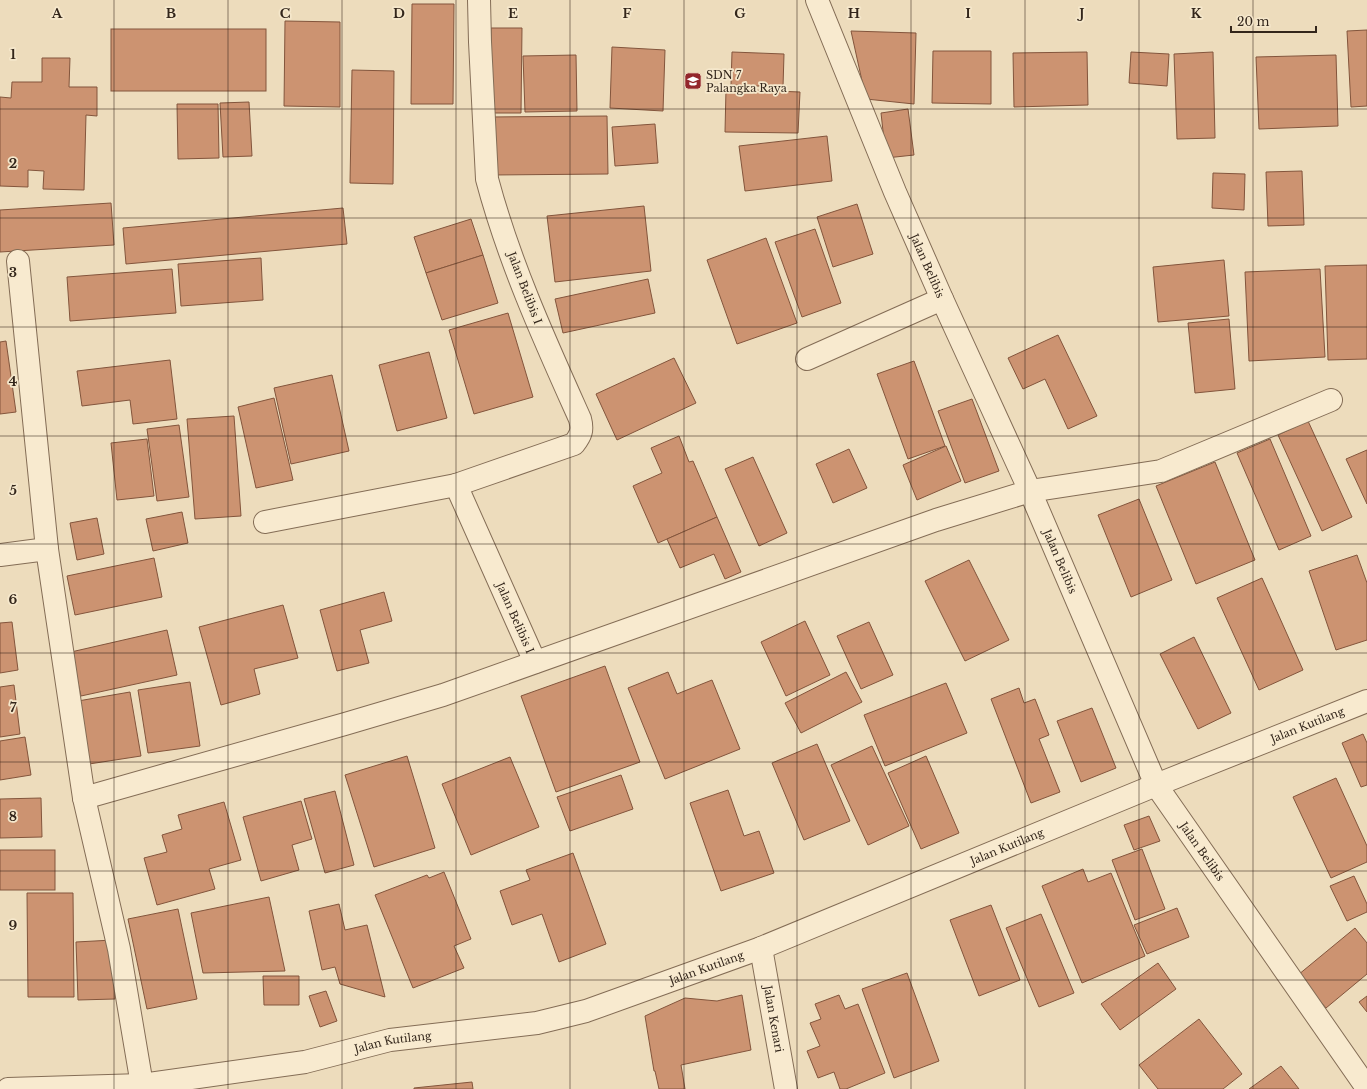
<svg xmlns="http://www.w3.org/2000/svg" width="1367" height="1089" viewBox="0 0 1367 1089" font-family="'Libre Baskerville',serif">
  <rect width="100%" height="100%" fill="#eddcbc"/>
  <!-- building -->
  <g fill="#cc9371" stroke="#83553c">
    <path d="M412,4H454L453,104H411Z"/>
    <path d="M285,21L340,22V107L284,106Z"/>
    <path d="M491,28H522L521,113H490Z"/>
    <rect x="111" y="29" width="155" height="62"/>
    <path d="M1367,30V106L1351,107L1347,31Z"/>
    <path d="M851,31L916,33L914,104L866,99Z"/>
    <path d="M612,47L665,50L663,111L610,108Z"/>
    <path d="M933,51H991V104L932,103Z"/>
    <path d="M732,52L784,54L783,87L731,85Z"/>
    <path d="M1087,52L1088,105L1014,107L1013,53Z"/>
    <path d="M1131,52L1169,54L1167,86L1129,83Z"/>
    <path d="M1213,52L1215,138L1177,139L1174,54Z"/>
    <path d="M576,55L577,111L525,112L523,56Z"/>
    <path d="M1336,55L1338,126L1259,129L1256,57Z"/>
    <path d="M42,58H70L69,87H97V116L86,115L84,190L43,189L44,171L28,170V187L0,186V97L11,98L12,82H42Z"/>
    <path d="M352,70L394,71L393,184L350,183Z"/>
    <path d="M726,89L800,92L798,133L725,132Z"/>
    <path d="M249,102L252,156L223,157L220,103Z"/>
    <path d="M177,104H218L219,158L178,159Z"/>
    <path d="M908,109L914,155L886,158L881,113Z"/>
    <path d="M607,116L608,174L491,175L490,117Z"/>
    <path d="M655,124L658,163L615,166L612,127Z"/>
    <path d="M827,136L832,181L745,191L739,146Z"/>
    <path d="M1302,171L1304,225L1268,226L1266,172Z"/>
    <path d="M1213,173L1245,174L1244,210L1212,208Z"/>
    <path d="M111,203L114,245L0,252V210Z"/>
    <path d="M857,204L873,254L833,267L817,217Z"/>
    <path d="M644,206L651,271L555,282L547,216Z"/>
    <path d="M343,208L347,244L126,264L123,228Z"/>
    <path d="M471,219L483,255L426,273L414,237Z"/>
    <path d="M815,229L841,303L802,317L775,242Z"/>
    <path d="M766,238L797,323L737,344L707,260Z"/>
    <path d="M483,255L498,303L442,320L426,273Z"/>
    <path d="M261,258L263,300L181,306L178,264Z"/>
    <path d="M1224,260L1229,316L1158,322L1153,267Z"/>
    <path d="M1367,265V359L1328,360L1325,266Z"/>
    <path d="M172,269L176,313L70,321L67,277Z"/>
    <path d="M1320,269L1325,357L1249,361L1245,272Z"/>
    <path d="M648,279L655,313L563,333L555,299Z"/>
    <path d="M508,313L533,397L474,414L449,330Z"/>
    <path d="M1229,319L1235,389L1195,393L1188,323Z"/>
    <path d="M1058,335L1097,416L1068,429L1045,379L1023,389L1008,358Z"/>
    <path d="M6,341L16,412L0,414V342Z"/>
    <path d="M429,352L447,418L397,431L379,365Z"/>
    <path d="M674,358L696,403L617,440L596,394Z"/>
    <path d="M170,360L177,419L133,424L130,400L82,406L77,371Z"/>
    <path d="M914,361L945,446L908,459L877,374Z"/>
    <path d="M332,375L349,451L291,464L274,388Z"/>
    <path d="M274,398L293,480L256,488L238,407Z"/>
    <path d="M972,399L999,471L965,483L938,411Z"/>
    <path d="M234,416L241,516L195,519L187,419Z"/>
    <path d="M1308,421L1352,517L1322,531L1278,435Z"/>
    <path d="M179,425L189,497L157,501L147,429Z"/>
    <path d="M679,436L689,462L693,461L717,517L658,543L633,486L662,473L651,448Z"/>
    <path d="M147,439L154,496L117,500L111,443Z"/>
    <path d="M1270,439L1311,536L1279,550L1237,453Z"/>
    <path d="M946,446L961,481L917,500L903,465Z"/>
    <path d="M849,449L867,488L833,503L816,464Z"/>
    <path d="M1367,450V504L1346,459Z"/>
    <path d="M753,457L787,533L759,546L725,469Z"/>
    <path d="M1215,462L1255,560L1196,584L1156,486Z"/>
    <path d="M1139,499L1172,580L1131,597L1098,515Z"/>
    <path d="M182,512L188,543L153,551L146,519Z"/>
    <path d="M717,517L741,572L725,579L714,554L680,568L667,539Z"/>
    <path d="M97,518L104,554L77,560L70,523Z"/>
    <path d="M1357,555L1367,583V640L1336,650L1309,571Z"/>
    <path d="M154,558L162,597L75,615L67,576Z"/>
    <path d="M969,560L1009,640L965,661L925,581Z"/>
    <path d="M1262,578L1303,670L1259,690L1217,598Z"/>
    <path d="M384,592L392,621L360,630L369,663L337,671L320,610Z"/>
    <path d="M283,605L298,658L254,669L260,694L221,705L199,627Z"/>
    <path d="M805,621L830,675L786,696L761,642Z"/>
    <path d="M12,622L18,670L0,673V623Z"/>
    <path d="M869,622L893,675L861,689L837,636Z"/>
    <path d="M167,630L177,675L81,696L71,652Z"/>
    <path d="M1194,637L1231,713L1198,729L1160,654Z"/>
    <path d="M605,666L640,762L556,792L521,696Z"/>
    <path d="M668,672L677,694L712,680L740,749L665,779L628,688Z"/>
    <path d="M846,672L862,702L801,733L785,703Z"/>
    <path d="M190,682L200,746L148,753L138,690Z"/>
    <path d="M946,683L967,733L885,766L864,715Z"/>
    <path d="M14,685L20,734L0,737V687Z"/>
    <path d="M1019,688L1024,703L1035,699L1049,735L1039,739L1060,792L1031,803L991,699Z"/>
    <path d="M130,692L141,756L89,764L78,701Z"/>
    <path d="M1092,708L1116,768L1081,782L1057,721Z"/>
    <path d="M1363,734L1367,743V785L1361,787L1342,743Z"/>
    <path d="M25,737L31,775L0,780V741Z"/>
    <path d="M817,744L850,821L804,840L772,763Z"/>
    <path d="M872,746L909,826L868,845L831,765Z"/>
    <path d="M407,756L435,848L374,867L345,775Z"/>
    <path d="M926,756L959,833L921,849L888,773Z"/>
    <path d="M510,757L539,827L471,855L442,784Z"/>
    <path d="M621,775L633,809L570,831L557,797Z"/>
    <path d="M1336,778L1367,846V862L1331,878L1293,797Z"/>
    <path d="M728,790L744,836L759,831L774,873L721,891L690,803Z"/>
    <path d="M335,791L354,865L325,873L304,799Z"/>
    <path d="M41,798L42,837L0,838V799Z"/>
    <path d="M301,801L312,839L292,845L299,870L261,881L243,817Z"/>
    <path d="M224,802L241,860L209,869L215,889L157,905L144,858L167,852L162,835L182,829L178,815Z"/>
    <path d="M1149,816L1160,841L1134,850L1124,825Z"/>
    <path d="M1142,849L1165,909L1135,920L1112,860Z"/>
    <rect x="0" y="850" width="55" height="40"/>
    <path d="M573,853L606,944L559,962L542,914L512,925L500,891L530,880L526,870Z"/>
    <path d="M1083,869L1088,882L1111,873L1145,956L1082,983L1042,886Z"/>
    <path d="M444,872L471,939L454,946L464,968L413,988L375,895L427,875L429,878Z"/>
    <path d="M1354,876L1367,904V912L1347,921L1330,886Z"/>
    <path d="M27,893H73L74,997H28Z"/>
    <path d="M269,897L285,971L203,973L191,913Z"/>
    <path d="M339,904L345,930L367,925L385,997L340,984L335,967L322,970L309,911Z"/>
    <path d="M991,905L1020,980L979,996L950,920Z"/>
    <path d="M1177,908L1189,937L1147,954L1134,925Z"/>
    <path d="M178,909L197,999L147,1009L128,919Z"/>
    <path d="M1041,914L1074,993L1039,1007L1006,928Z"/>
    <path d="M1355,928L1367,943V974L1326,1008L1298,975Z"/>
    <path d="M113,940L115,999L78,1000L76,942Z"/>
    <path d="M1158,963L1176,989L1120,1030L1101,1004Z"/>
    <path d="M907,973L939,1061L894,1078L862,989Z"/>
    <path d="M263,976H299V1005H264Z"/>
    <path d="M326,991L337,1021L320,1027L309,996Z"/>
    <path d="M742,995L751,1050L681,1065L685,1089H659L655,1071H654L645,1016L685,998L717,1001Z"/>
    <path d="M839,995L845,1009L858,1004L885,1073L846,1089H840L834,1072L818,1078L807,1051L820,1046L810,1023L821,1019L815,1004Z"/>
    <path d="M1367,996V1012L1359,1002Z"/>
    <path d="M1199,1019L1242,1074L1223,1089H1158L1139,1065Z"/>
    <path d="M1281,1066L1299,1089H1249Z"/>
    <path d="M472,1082L473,1089H414V1088Z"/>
  </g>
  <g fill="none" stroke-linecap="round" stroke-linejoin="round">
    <defs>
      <g id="street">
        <path id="s1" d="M817,0L895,192L942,299L1030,491L1156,785L1367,1088"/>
        <path d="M18,261L47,549"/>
        <path d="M807,359L942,299"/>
        <path d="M456,485L574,444C581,435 583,430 580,419C545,341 509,262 487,179L480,42L479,0"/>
        <path id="s2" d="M265,522L456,485L535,662"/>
        <path d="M0,555L47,549L84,798L119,949L142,1085"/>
        <path d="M84,798L345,724L443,695L936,520L1030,491L1161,471L1331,400"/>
        <path id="s3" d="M761,948L786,1089"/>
        <path id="s4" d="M8,1089L142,1085L305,1062L390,1040L537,1023L586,1011L761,948L1156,785L1367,701"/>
      </g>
    </defs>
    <!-- street casing -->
    <use href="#street" stroke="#846d56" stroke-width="24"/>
    <!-- street -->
    <use href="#street" stroke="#f8eacf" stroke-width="22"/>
  </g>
  <!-- grid -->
  <path fill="none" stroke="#33261b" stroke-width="1" stroke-opacity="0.55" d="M114,0V1089M228,0V1089M342,0V1089M456,0V1089M570,0V1089M684,0V1089M797,0V1089M911,0V1089M1025,0V1089M1139,0V1089M1253,0V1089M0,109H1367M0,218H1367M0,327H1367M0,436H1367M0,544H1367M0,653H1367M0,762H1367M0,871H1367M0,980H1367"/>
  <!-- icons -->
  <defs>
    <symbol id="school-square" viewBox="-11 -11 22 22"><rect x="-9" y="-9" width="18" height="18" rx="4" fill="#93262b" stroke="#f5e7cb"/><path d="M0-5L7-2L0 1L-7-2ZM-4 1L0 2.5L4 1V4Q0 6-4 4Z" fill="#fff"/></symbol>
  </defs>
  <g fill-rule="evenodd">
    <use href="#school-square" x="683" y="71" width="20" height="20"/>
  </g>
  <g text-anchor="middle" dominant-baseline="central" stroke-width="3.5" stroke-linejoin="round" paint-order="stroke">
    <!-- poi labels -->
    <g font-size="11" fill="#33261b" stroke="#f5e7cb" text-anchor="start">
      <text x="706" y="75">SDN 7<tspan x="706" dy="13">Palangka Raya</tspan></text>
    </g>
    <!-- street labels -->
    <g font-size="11" fill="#33261b" stroke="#f5e7cb">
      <text stroke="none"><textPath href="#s1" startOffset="288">Jalan Belibis</textPath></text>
      <text transform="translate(525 288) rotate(69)">Jalan Belibis I</text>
      <text stroke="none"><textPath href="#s1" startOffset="612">Jalan Belibis</textPath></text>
      <text stroke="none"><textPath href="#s2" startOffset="340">Jalan Belibis I</textPath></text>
      <text stroke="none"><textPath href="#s4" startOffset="1361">Jalan Kutilang</textPath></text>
      <text stroke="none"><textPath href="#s4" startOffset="1037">Jalan Kutilang</textPath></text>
      <text stroke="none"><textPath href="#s1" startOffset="936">Jalan Belibis</textPath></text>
      <text stroke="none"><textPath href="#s4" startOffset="713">Jalan Kutilang</textPath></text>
      <text stroke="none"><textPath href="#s3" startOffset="72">Jalan Kenari</textPath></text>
      <text stroke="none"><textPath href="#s4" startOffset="389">Jalan Kutilang</textPath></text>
    </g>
  </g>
  <g font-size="13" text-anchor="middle" font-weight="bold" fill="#33261b" stroke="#f5e7cb" stroke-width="3.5" stroke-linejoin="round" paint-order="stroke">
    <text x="57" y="18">A</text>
    <text x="171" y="18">B</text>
    <text x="285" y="18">C</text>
    <text x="399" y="18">D</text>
    <text x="513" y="18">E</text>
    <text x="627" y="18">F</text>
    <text x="740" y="18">G</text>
    <text x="854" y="18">H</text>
    <text x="968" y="18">I</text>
    <text x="1082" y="18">J</text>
    <text x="1196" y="18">K</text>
    <text x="13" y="59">1</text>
    <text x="13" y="168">2</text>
    <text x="13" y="277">3</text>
    <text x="13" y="386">4</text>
    <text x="13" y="495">5</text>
    <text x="13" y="604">6</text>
    <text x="13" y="712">7</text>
    <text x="13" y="821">8</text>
    <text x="13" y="930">9</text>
  </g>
  <!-- scale -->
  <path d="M1231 26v6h85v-6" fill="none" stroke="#33261b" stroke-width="2"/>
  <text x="1237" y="26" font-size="12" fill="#33261b" stroke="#f5e7cb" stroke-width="3" paint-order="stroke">20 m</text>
</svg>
